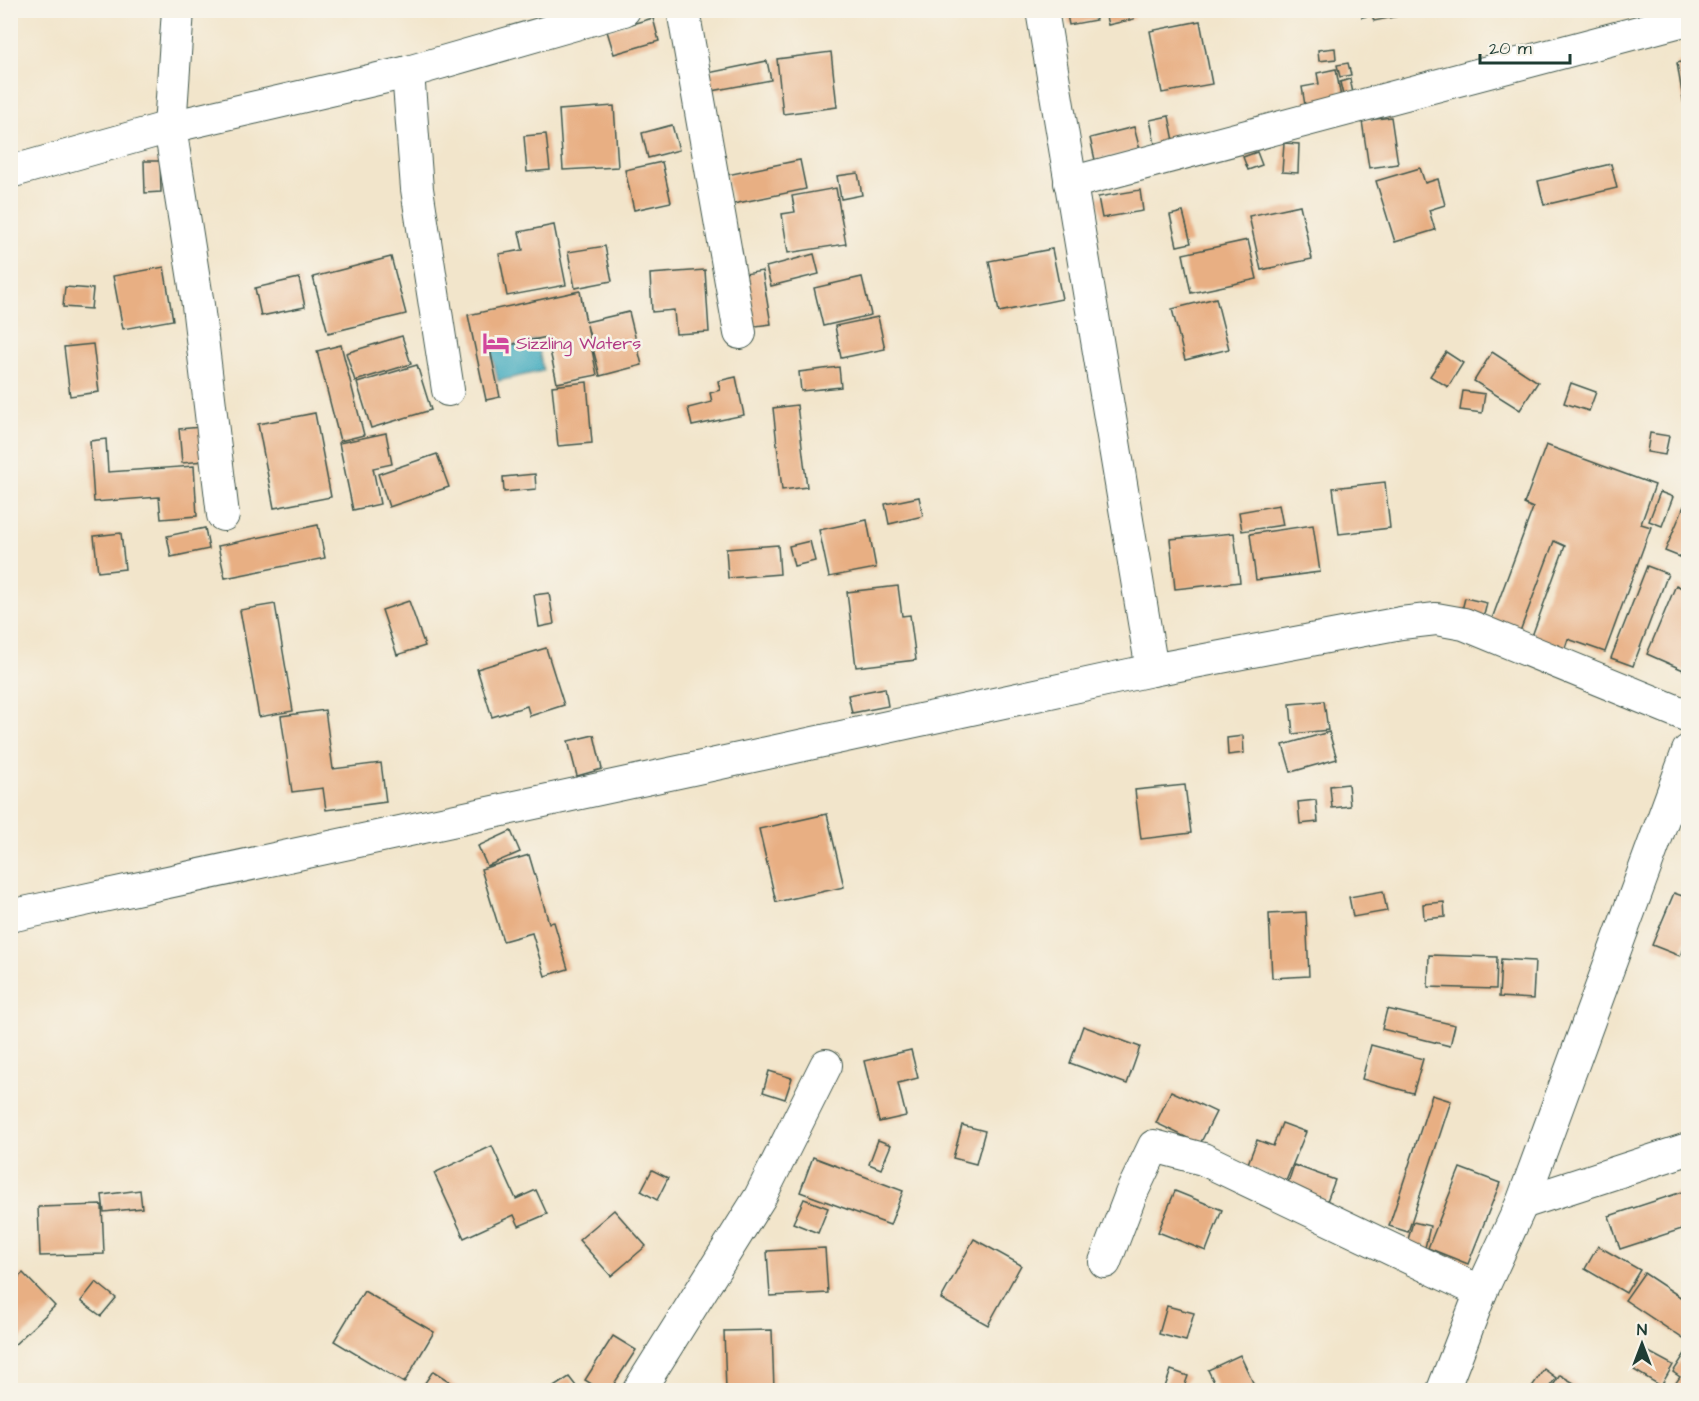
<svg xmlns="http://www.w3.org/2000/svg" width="1699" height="1401" viewBox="0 0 1699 1401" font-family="'Architects Daughter',sans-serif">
  <rect width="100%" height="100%" fill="#f7f3e8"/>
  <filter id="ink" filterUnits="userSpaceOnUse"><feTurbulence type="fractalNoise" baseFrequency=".0167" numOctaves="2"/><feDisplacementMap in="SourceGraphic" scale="12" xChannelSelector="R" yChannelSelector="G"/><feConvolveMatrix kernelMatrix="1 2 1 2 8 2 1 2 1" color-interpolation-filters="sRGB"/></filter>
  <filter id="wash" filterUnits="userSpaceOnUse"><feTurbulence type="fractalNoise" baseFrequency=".008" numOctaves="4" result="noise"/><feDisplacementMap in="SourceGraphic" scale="24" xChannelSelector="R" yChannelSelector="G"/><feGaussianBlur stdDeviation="1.35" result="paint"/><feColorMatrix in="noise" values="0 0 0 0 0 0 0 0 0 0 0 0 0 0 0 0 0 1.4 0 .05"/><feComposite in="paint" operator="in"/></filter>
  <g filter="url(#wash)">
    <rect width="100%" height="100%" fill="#f2e5cb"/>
    <!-- water -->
    <path fill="#3ea9bd" stroke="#2e7378" stroke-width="1.5" d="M537,340L543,371L498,381L491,350Z"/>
    <g id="blocks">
      <!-- building -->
      <g fill="#e8af83">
        <path d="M1066,10H1094L1096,20L1069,25Z"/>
        <path d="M1098,10H1132L1134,19L1108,25L1105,12L1099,13Z"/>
        <path d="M1361,10H1413L1414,13L1374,21L1372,15L1362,17Z"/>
        <path d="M653,18L659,41L614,54L607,31Z"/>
        <path d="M1200,21L1212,84L1162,93L1150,31Z"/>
        <path d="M1335,48L1336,59L1319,61L1318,50Z"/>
        <path d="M831,52L837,107L783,114L777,59Z"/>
        <path d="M1688,60V123H1687L1677,63Z"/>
        <path d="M767,61L771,80L712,91L708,73Z"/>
        <path d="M1348,63L1351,75L1340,77L1337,65Z"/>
        <path d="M1336,69L1341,98L1305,105L1302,87L1319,84L1317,73Z"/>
        <path d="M1350,79L1353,93L1343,95L1340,82Z"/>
        <path d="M614,106L618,167L563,170L559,110Z"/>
        <path d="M1169,116L1175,146L1156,149L1150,120Z"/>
        <path d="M1391,117L1398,164L1369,168L1362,121Z"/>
        <path d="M672,125L679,150L648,158L642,133Z"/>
        <path d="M1134,127L1140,150L1095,160L1090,138Z"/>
        <path d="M546,134L550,170L527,172L524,136Z"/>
        <path d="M1284,143L1299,144L1298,173L1282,172Z"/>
        <path d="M1257,152L1262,165L1248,170L1243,157Z"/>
        <path d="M800,160L806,189L733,204L727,175Z"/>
        <path d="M144,161H160L161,192L145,193Z"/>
        <path d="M662,162L671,202L634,210L625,170Z"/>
        <path d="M1611,164L1617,188L1544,205L1538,181Z"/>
        <path d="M1420,168L1425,183L1438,179L1445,205L1429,210L1435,230L1395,242L1376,181Z"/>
        <path d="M858,173L862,195L841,199L837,176Z"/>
        <path d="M836,188L846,244L788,253L782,214L795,212L792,196Z"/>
        <path d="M1140,190L1143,211L1102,218L1098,197Z"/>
        <path d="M1300,205L1312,259L1261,270L1249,216Z"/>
        <path d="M1183,212L1191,243L1177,246L1170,215Z"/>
        <path d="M554,225L566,285L507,296L499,254L523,250L519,232Z"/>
        <path d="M1248,240L1257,279L1191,293L1183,254Z"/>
        <path d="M605,246L612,281L575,288L568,252Z"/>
        <path d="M1052,249L1062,299L999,312L989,261Z"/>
        <path d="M814,254L819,274L771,286L766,267Z"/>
        <path d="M391,257L406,314L328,333L313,277Z"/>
        <path d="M164,267L173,320L123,329L113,276Z"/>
        <path d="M705,270L709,332L676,334L674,310L652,312L650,274Z"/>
        <path d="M762,271L771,324L748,327L739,275Z"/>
        <path d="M862,277L871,315L823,326L814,288Z"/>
        <path d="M299,278L305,307L261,316L255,288Z"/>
        <path d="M65,287L93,289L91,309L63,307Z"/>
        <path d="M580,291L586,322L629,312L642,365L600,376L587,325L597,375L557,383L547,337L490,349L500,397L486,400L468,315Z"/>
        <path d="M1216,298L1229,349L1185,360L1172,309Z"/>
        <path d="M878,317L885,349L841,358L835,326Z"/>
        <path d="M402,336L411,364L355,381L346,353Z"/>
        <path d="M93,344L99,392L70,396L64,347Z"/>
        <path d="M341,345L364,435L340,441L317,351Z"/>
        <path d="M1446,352L1463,363L1448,387L1430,376Z"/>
        <path d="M1492,352L1538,382L1520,410L1474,381Z"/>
        <path d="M417,365L431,410L371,428L357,383Z"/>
        <path d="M839,367L841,387L801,391L799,372Z"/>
        <path d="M736,377L744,415L692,426L688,408L712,402L710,393L720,390L718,381Z"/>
        <path d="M587,382L592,443L558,446L552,386Z"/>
        <path d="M1571,383L1596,392L1589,411L1564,403Z"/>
        <path d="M1463,391L1485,394L1482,413L1460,410Z"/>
        <path d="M797,405L807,487L782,490L773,408Z"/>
        <path d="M315,413L331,497L274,508L258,424Z"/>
        <path d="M201,427L204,461L182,463L179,429Z"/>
        <path d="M386,433L392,464L373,468L380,504L353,510L339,443Z"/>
        <path d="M1650,433L1669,436L1665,455L1647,452Z"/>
        <path d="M106,439L108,472L194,466L197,516L161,519L159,497L94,502L90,441Z"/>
        <path d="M1546,445L1655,485L1641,524L1651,527L1605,652L1568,639L1565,648L1532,636L1565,546L1554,541L1519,634L1490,624L1533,508L1524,504Z"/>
        <path d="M437,454L449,487L389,507L378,474Z"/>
        <path d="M535,474L536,489L504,492L503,477Z"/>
        <path d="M1385,482L1390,528L1339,534L1333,488Z"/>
        <path d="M1660,492L1673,497L1662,526L1649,521Z"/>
        <path d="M919,497L923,516L889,524L885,504Z"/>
        <path d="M1279,505L1283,525L1242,531L1239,512Z"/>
        <path d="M1684,506L1688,508V549L1685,559L1665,551Z"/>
        <path d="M867,520L876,568L829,577L819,530Z"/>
        <path d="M318,525L325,558L225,578L218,546Z"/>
        <path d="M1313,525L1320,572L1256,580L1250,534Z"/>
        <path d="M205,528L209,549L171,557L167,536Z"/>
        <path d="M121,533L125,569L98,572L94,536Z"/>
        <path d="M1234,533L1240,582L1175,589L1170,539Z"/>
        <path d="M810,541L815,561L794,566L789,546Z"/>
        <path d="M778,545L780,574L728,578L726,549Z"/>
        <path d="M1647,566L1668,574L1633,666L1611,658Z"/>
        <path d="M1676,585L1688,591V672L1647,654Z"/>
        <path d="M898,586L902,616L910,615L916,660L856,667L847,592Z"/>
        <path d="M549,593L554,624L539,627L534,595Z"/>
        <path d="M1465,598L1487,603L1483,619L1461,614Z"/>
        <path d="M409,601L425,646L397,655L382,610Z"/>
        <path d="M275,604L293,711L259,717L240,610Z"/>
        <path d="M546,648L564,705L530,716L527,706L492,717L477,669Z"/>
        <path d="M885,688L888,706L852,713L848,695Z"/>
        <path d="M1324,701L1328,730L1293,734L1290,704Z"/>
        <path d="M325,710L333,769L381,763L386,802L326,810L323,788L292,792L281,716Z"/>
        <path d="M1329,732L1337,759L1291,772L1283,745Z"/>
        <path d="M594,735L602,769L577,776L568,741Z"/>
        <path d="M1243,736L1244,753L1228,755L1227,738Z"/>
        <path d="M1348,784L1350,806L1332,808L1330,786Z"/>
        <path d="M1185,785L1191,833L1141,839L1135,790Z"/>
        <path d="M1316,800L1318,822L1300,824L1298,802Z"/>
        <path d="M827,814L844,887L776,902L759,829Z"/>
        <path d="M511,831L520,852L487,866L478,846Z"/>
        <path d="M529,855L549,923L554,922L568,969L545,976L532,933L503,941L481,869Z"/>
        <path d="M1383,891L1387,911L1353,917L1349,897Z"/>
        <path d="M1674,893L1688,898V935L1680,956L1652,945Z"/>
        <path d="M1444,902L1445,917L1424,919L1423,904Z"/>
        <path d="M1306,912L1309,976L1272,978L1269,914Z"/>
        <path d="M1429,955L1497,957L1496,989L1428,987Z"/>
        <path d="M1501,959L1535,961L1533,999L1499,997Z"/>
        <path d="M1387,1009L1455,1025L1450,1046L1382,1029Z"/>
        <path d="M1083,1026L1140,1047L1127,1084L1070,1063Z"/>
        <path d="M1371,1045L1423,1059L1413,1093L1362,1079Z"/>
        <path d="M911,1050L918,1078L898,1083L906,1116L879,1122L864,1061Z"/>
        <path d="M769,1071L792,1078L785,1099L763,1092Z"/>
        <path d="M1171,1091L1216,1112L1200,1144L1156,1123Z"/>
        <path d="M1432,1095L1451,1101L1408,1232L1389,1226Z"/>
        <path d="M1282,1123L1306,1132L1286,1181L1247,1166L1257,1140L1273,1146Z"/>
        <path d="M962,1125L985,1131L976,1164L953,1158Z"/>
        <path d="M878,1140L891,1145L881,1169L869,1164Z"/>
        <path d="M492,1146L516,1199L536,1190L547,1214L519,1226L514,1215L464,1238L434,1173Z"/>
        <path d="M813,1157L903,1191L890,1225L800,1192Z"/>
        <path d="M1294,1165L1335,1180L1327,1201L1287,1186Z"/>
        <path d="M1460,1168L1500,1183L1468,1264L1428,1248Z"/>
        <path d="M652,1170L668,1178L657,1200L641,1191Z"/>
        <path d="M140,1190L142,1208L104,1212L102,1195Z"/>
        <path d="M1688,1190V1227L1620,1249L1609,1216Z"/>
        <path d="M1175,1191L1222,1210L1206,1251L1158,1232Z"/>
        <path d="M804,1199L828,1208L818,1233L793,1223Z"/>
        <path d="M102,1205L104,1254L40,1256L38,1207Z"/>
        <path d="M614,1210L646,1246L611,1276L579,1240Z"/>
        <path d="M1413,1222L1430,1226L1425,1248L1407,1243Z"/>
        <path d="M974,1239L1021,1265L988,1325L941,1299Z"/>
        <path d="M1598,1246L1640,1270L1626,1293L1585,1269Z"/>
        <path d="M825,1248L828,1293L770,1296L767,1251Z"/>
        <path d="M23,1273L55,1306L10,1349V1285Z"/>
        <path d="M1644,1273L1688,1302V1342L1625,1300Z"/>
        <path d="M96,1282L116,1298L101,1316L81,1301Z"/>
        <path d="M364,1291L434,1332L404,1383L334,1341Z"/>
        <path d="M1167,1306L1194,1313L1186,1341L1159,1334Z"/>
        <path d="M772,1330L774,1390H726L724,1331Z"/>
        <path d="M613,1336L636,1350L610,1390H601L585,1380Z"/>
        <path d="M1688,1349V1390H1684L1675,1384L1680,1377L1673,1372Z"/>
        <path d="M1645,1350L1673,1365L1661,1386L1634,1370Z"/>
        <path d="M1240,1355L1255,1387L1249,1390H1218L1208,1370Z"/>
        <path d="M1544,1369L1556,1378L1547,1390H1534L1531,1388Z"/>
        <path d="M1171,1370L1188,1376L1183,1390H1164Z"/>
        <path d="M433,1371L460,1388L459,1390H420Z"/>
        <path d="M1560,1375L1586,1390H1550Z"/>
        <path d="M569,1377L579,1390H549Z"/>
      </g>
    </g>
  </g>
  <g filter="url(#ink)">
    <use href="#blocks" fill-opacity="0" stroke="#3f564b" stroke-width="1.5"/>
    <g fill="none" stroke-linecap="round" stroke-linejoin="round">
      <defs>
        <g id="minor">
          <path d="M178,10L170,127L198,305L223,515"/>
          <path d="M683,10L740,333"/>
          <path d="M1042,10L1152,670"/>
          <path d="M408,72L417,189L448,390"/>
          <path d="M10,172L170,127L408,72L624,10"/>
          <path d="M1070,183L1688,19"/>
          <path d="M10,916L1152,670L1401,623L1436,619L1464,624L1688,716"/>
          <path d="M1522,1203L1688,1149"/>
          <path d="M1105,1262L1131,1194L1154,1146L1203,1159L1481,1292"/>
          <path d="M639,1390L760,1197L826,1065"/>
          <path d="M1443,1390L1481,1292L1522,1203L1688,751"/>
        </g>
      </defs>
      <!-- minor casing -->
      <use href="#minor" stroke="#3f564b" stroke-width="34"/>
      <!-- minor -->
      <use href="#minor" stroke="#fff" stroke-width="32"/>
    </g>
  </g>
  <!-- icons -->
  <defs>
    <symbol id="hotel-bare" viewBox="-9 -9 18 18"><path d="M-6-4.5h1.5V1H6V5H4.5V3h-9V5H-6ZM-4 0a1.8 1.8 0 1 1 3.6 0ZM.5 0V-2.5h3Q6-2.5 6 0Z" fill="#d1479c" stroke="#f7f3e8" stroke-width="2.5" paint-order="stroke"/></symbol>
  </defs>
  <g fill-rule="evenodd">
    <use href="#hotel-bare" x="477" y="324" width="38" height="38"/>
  </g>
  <g text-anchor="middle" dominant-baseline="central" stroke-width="5" stroke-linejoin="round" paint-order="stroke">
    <!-- hotel labels -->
    <g font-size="18" fill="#b23c85" stroke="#f7f3e8" text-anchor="start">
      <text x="516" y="343">Sizzling Waters</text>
    </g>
  </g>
  <!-- margin -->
  <rect width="1699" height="1401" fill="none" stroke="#f7f3e8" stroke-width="36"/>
  <!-- north arrow -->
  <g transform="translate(1642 1344)" stroke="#f7f3e8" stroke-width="4.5" paint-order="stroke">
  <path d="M0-4.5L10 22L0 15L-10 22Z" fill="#1f3d34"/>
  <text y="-9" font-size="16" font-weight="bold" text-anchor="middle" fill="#1f3d34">N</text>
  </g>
  <!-- scale -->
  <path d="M1480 54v9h90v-9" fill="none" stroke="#1f3d34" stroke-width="3"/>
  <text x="1489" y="54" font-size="18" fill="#1f3d34" stroke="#f7f3e8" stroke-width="4.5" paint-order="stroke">20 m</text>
</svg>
